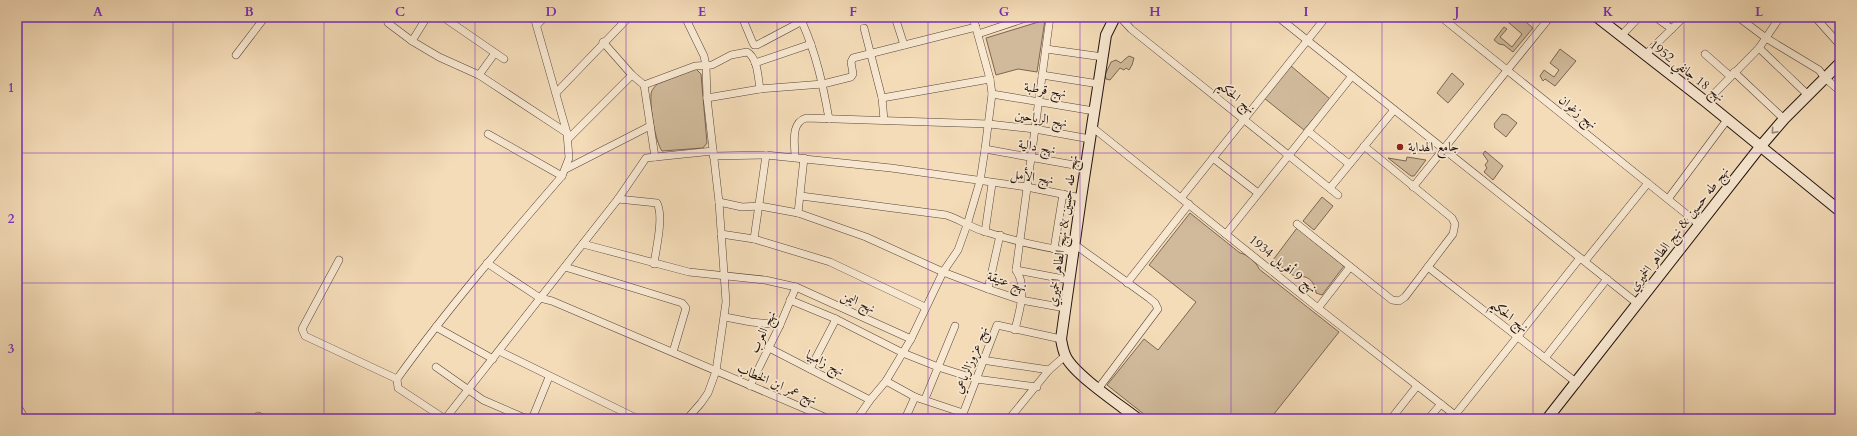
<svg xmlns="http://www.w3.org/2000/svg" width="1857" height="436" viewBox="0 0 1857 436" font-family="Cardo,Amiri,serif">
  <rect width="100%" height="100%" fill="#f4dcb8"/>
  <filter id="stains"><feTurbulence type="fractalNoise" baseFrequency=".005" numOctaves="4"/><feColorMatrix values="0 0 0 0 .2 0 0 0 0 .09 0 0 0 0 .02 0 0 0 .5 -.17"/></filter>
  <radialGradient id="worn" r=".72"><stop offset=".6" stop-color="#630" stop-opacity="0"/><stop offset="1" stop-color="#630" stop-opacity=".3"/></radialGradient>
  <!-- green -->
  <g fill="#d0ba9b" stroke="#7a6654">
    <path d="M1513,17H1520L1533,28L1513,52L1504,45L1499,44L1494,40L1504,27L1507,29L1500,37L1512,47L1522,34L1508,22Z"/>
    <path d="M1045,20L1037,72L1018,69L996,75L986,38Z"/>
    <path d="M1560,49L1576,61L1555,86L1545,79L1543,81L1540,76L1544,70L1554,77L1559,70L1550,63Z"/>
    <path d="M1129,56L1134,58L1132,65L1129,70L1126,68L1124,70L1120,68L1110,80L1106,79L1105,75L1111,62L1116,60L1121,63L1125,59Z"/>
    <path d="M1291,66L1330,99L1304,130L1264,98Z"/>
    <path d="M696,69L701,74L707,143L703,148L662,151C655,141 650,108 651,95C651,90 654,88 657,84Z"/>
    <path d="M1452,73L1464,84L1448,103L1437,93Z"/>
    <path d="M1502,114L1507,115L1517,123L1506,137L1494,127L1495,126L1494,124Z"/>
    <path d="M1485,151L1503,166L1493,180L1484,172L1487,168L1485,165L1488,161L1483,154Z"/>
    <path d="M1407,157L1426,160L1414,176H1411L1388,158L1406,161Z"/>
    <path d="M1322,197L1333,206L1314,230L1303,221Z"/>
    <path d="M1190,213L1240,253C1247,254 1257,263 1259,269L1339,332L1270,419H1150L1107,385L1144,339L1158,350L1196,302L1149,265Z"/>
    <path d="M1297,228L1344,266L1322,295L1316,293C1315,281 1307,274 1295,277L1273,260Z"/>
  </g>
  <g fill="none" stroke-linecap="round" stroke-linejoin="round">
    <defs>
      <g id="street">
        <path d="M386,17L388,23L412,41L439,57L479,75L567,133"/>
        <path d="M443,17L504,59"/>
        <path d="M685,17L704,56L706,66L707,98L719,202L726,302L716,371L708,393L701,403L687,419"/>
        <path d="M742,17L752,41L754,45H757L810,17"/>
        <path d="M895,17L904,45"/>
        <path d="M1120,17L1131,29L1338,195"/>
        <path d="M1278,17L1638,304"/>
        <path d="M1441,17L1700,225"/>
        <path d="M1655,17L1672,29"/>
        <path d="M1738,17L1766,38L1819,70L1825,78L1840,91"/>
        <path d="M1815,17L1840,45"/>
        <path d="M802,22C816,53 823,85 829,119"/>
        <path d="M537,25L545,17"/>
        <path d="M864,28L882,98L884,120"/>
        <path d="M978,34L1029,17"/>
        <path d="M1621,36L1639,17"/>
        <path d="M412,41L427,17"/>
        <path d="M603,42L632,75L644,85L695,66L712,65L731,55L747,52C758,58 758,78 760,89"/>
        <path d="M1759,48L1808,95"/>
        <path d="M1046,49L1103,57"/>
        <path d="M1705,54L1730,76"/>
        <path d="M236,55L265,17"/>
        <path d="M1645,55L1684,17"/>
        <path d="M755,63L811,44"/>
        <path d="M1734,72L1784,119"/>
        <path d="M479,75L495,53"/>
        <path d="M1042,75L1099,84"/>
        <path d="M644,85L655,157"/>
        <path d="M556,93L629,17"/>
        <path d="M992,94L1094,111"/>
        <path d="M707,98L760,89L823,84L851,77L853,74L851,62L853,58L976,27"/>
        <path d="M882,98L990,79"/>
        <path d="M1706,102L1759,48L1780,17"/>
        <path d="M1092,127L1318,308L1460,419"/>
        <path d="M1308,131L1349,164"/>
        <path d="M488,134L562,176"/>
        <path d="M568,139L632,75"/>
        <path d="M985,149L1085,167"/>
        <path d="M713,156L766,155L891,168L1027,187L1081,198"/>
        <path d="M795,157C795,144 790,123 806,118L989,124L1035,129L1090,139"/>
        <path d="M1213,158L1258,193"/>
        <path d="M566,169L650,126"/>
        <path d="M1413,187L1550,17"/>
        <path d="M1330,188L1394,110"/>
        <path d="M801,196L946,215C959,219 970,227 983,231C1013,241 1042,247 1073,252"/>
        <path d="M1181,198L1326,17"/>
        <path d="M618,199L657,203C664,217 656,248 654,264"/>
        <path d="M1668,199L1727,120"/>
        <path d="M719,202L742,207L760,206L798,213L866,237L943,272L988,289L1021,300L1065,308"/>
        <path d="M798,213L804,158"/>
        <path d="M1297,224L1392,300L1399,301L1405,297L1453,234L1455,224L1452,218L1364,146"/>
        <path d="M985,232L992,184"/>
        <path d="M721,234L754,239L830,262L925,307"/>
        <path d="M1226,234L1352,76"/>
        <path d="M754,239L766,155"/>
        <path d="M583,244L689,272L765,280L796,287L911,339"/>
        <path d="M1074,244L1149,298L1155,303L1158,309L1098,389"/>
        <path d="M1054,249L1063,194"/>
        <path d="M339,260L302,329L305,336L397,379"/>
        <path d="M1585,261L1648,183"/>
        <path d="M487,263L540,298L552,301L829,419"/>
        <path d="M565,267L682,303L686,308L673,352"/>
        <path d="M1428,267L1577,383"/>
        <path d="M1016,270L1069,280"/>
        <path d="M1127,283L1189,204"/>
        <path d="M988,289L1000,235"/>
        <path d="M790,300L836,319L903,353L938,367L976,379L1037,387"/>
        <path d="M1318,308L1350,267"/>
        <path d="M725,317L751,322L780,325"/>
        <path d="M436,327L493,359"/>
        <path d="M1015,330C1019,311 1028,288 1016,270L1050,17"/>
        <path d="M769,348L870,400"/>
        <path d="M499,351L638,419"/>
        <path d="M1545,358L1607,279"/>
        <path d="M982,360L1049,370"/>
        <path d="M436,367L483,400L527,419"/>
        <path d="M810,369L836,319"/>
        <path d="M886,381L915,397L963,413"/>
        <path d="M750,386L780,325L796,287"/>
        <path d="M925,399L955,326"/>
        <path d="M17,405L25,419"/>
        <path d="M1455,415L1580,258"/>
        <path d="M258,416L265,419"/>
        <path d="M445,419L398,388L397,379C448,308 505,242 562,176L569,158L567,133L534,17"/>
        <path d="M445,419L618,199L646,158L713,151"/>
        <path d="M532,419L549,377"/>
        <path d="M857,419L870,400L886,381L911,339L943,272L958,250L967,225L980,181L985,149L992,94L990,79L973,17"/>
        <path d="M905,419L915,397"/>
        <path d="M961,419L997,325L1061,339"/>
        <path d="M1009,419L1049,370L1065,356"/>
        <path d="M1391,419L1417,386"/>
        <path d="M1428,419L1441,404"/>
      </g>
      <g id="secondary">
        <path d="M1115,17L1106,35L1081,198L1061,339C1062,345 1063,351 1066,357C1075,375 1120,405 1138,419"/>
        <path d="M1597,17L1706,102L1840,211"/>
        <path d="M1547,419L1760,147L1784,119L1840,63"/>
      </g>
    </defs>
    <!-- street casing -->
    <use href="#street" stroke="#574538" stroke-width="8"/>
    <!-- secondary casing -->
    <use href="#secondary" stroke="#23130e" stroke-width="12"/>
    <!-- street -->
    <use href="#street" stroke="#f8e8d1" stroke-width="7"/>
    <!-- secondary -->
    <use href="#secondary" stroke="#f8e8d1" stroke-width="10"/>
  </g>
  <!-- one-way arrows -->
  <defs><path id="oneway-chevron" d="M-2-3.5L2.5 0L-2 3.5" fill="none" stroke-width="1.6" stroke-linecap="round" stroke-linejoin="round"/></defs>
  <use stroke="#988879" href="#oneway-chevron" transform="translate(1774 131) rotate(131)"/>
  <!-- grid -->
  <path fill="none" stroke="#7b2cbf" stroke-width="1" stroke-opacity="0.55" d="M173,17V419M324,17V419M475,17V419M626,17V419M777,17V419M928,17V419M1080,17V419M1231,17V419M1382,17V419M1533,17V419M1684,17V419M17,153H1840M17,283H1840"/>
  <!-- markers -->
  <circle fill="#8f2418" stroke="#f8e8d1" stroke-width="1.5" cx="1400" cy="147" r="4"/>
  <g text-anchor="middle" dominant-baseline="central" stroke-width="3.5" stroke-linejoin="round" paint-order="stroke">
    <!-- street labels -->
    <g font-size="13" fill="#23130e" stroke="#f8e8d1">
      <text transform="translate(1687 71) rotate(38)">نهج 18 جانفي 1952</text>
      <text transform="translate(1045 90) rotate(9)">نهج قرطبة</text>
      <text transform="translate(1236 97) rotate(39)">نهج الحكيم</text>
      <text transform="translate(1578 112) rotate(39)">نهج زغوان</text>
      <text transform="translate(1041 119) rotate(9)">نهج الرياحين</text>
      <text transform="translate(1037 147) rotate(10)">نهج دالية</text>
      <text transform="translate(1032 177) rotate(8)">نهج الأمل</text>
      <text transform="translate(1679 229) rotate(-52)">نهج طه حسين &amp; نهج الطاهر الخميري</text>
      <text transform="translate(1063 231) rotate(-82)">نهج طه حسين &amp; نهج الطاهر الخميري</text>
      <text transform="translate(1283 264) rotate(39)">نهج 9 أفريل 1934</text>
      <text transform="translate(1007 282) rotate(18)">نهج عتيقة</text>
      <text transform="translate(858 302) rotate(24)">نهج اليمن</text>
      <text transform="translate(1509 316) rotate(38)">نهج الحكيم</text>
      <text transform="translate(763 332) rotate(-65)">نهج العرب</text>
      <text transform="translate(971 360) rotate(-68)">نهج عزوزالرباعي</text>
      <text transform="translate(825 363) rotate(27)">نهج زامبيا</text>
      <text transform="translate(777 384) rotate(23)">نهج عمر ابن الخطاب</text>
    </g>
    <!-- poi labels -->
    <g font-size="13" fill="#23130e" stroke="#f8e8d1" text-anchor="start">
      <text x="1408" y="147">جامع الهداية</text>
    </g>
  </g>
  <!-- margin -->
  <rect width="1857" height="436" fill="none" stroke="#f4dcb8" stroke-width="44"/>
  <rect x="22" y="22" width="1813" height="392" fill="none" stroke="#7b2cbf" stroke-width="1.5"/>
  <g font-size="13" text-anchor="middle" font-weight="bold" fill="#7b2cbf">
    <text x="98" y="16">A</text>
    <text x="249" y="16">B</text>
    <text x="400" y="16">C</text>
    <text x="551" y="16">D</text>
    <text x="702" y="16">E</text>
    <text x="853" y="16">F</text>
    <text x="1004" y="16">G</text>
    <text x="1155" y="16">H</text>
    <text x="1306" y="16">I</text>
    <text x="1457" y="16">J</text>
    <text x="1608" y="16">K</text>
    <text x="1759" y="16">L</text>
    <text x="11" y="92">1</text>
    <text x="11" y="223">2</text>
    <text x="11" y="353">3</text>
  </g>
  <rect width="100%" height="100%" filter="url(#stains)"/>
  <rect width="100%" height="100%" fill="url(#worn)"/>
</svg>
